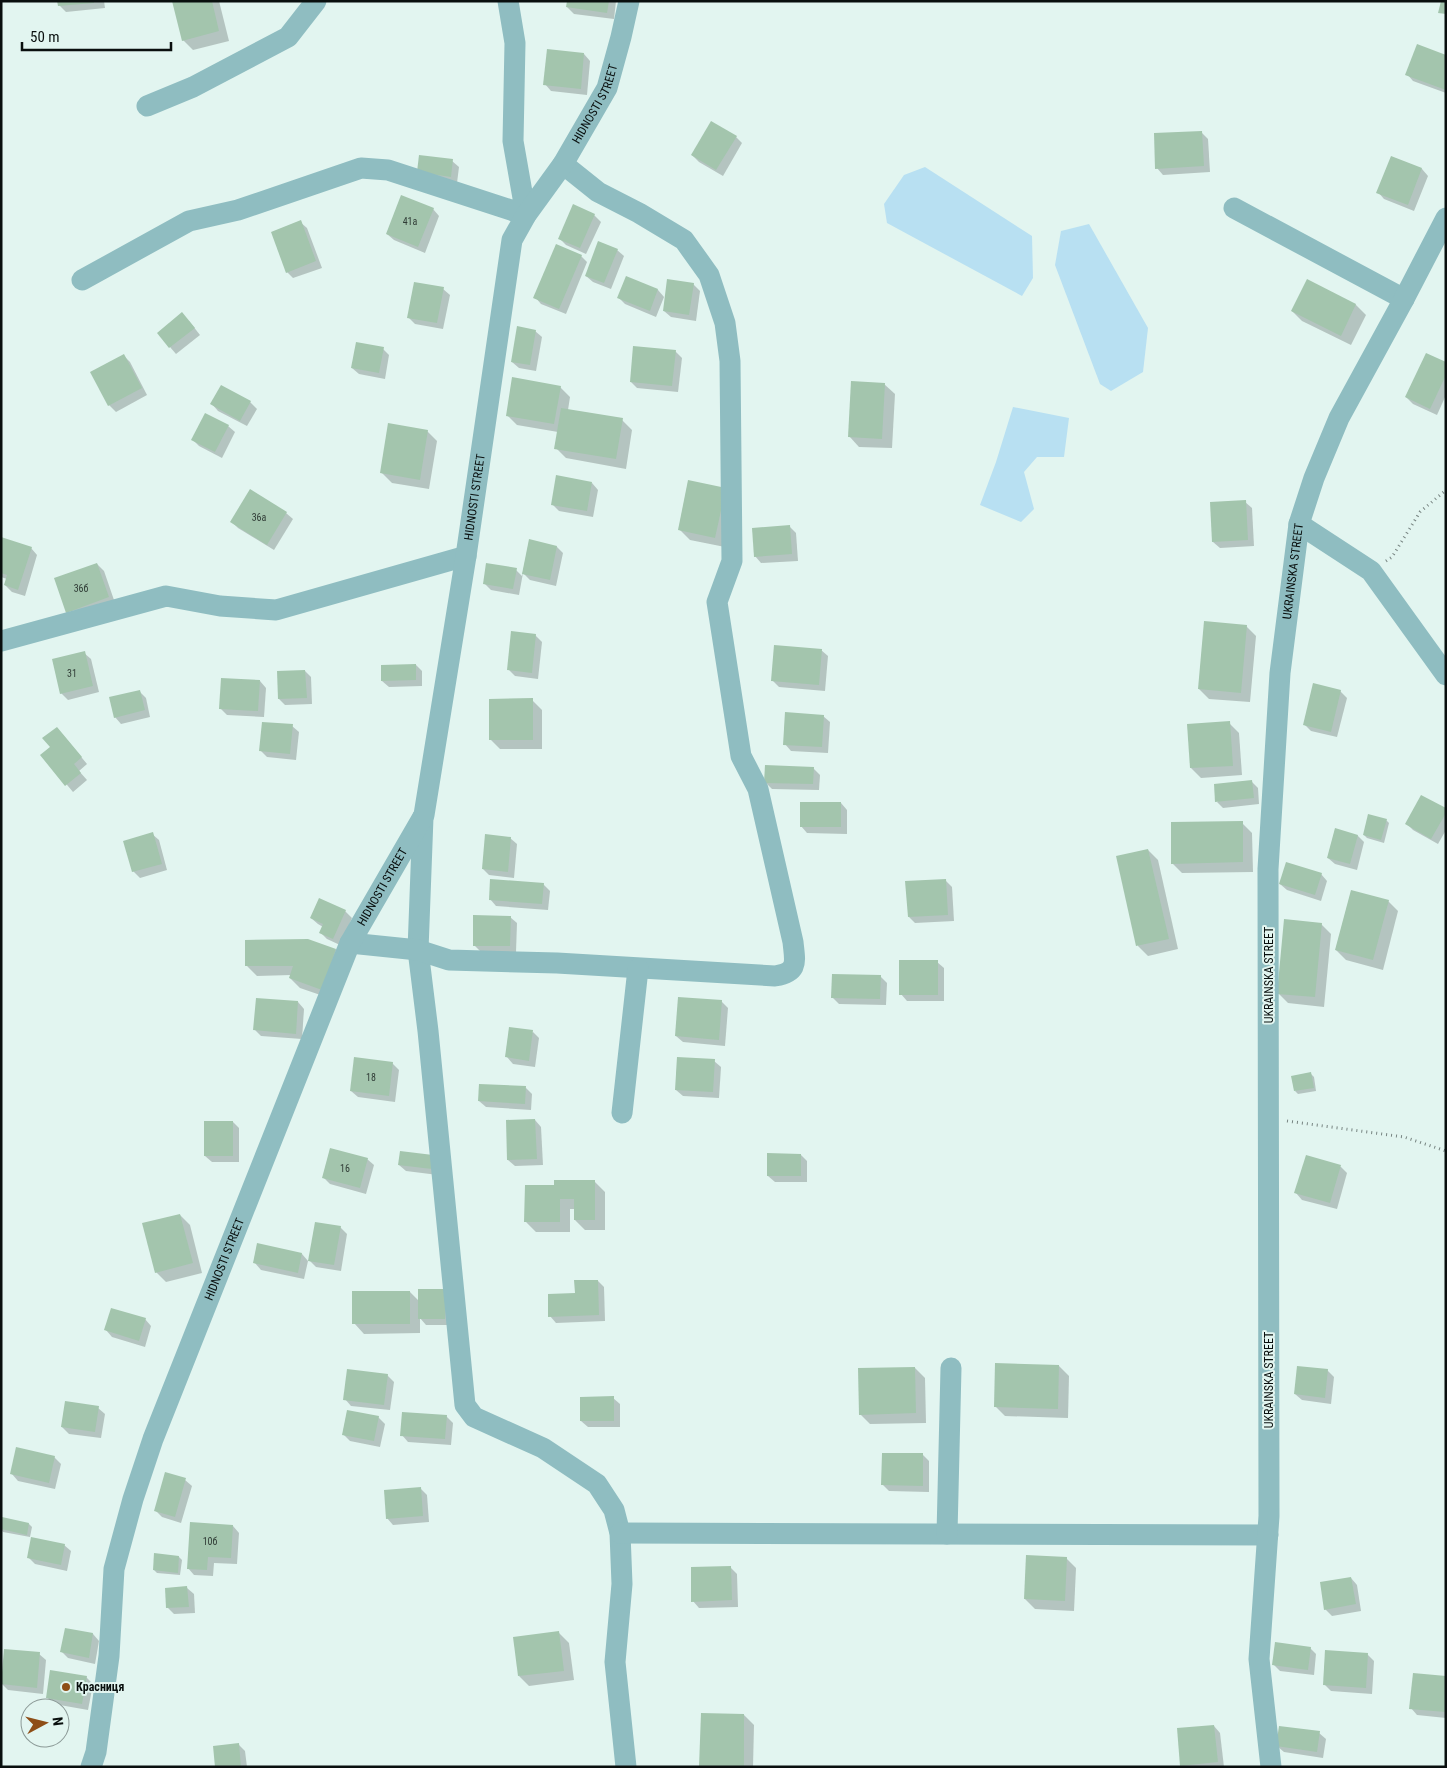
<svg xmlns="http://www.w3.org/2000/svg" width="1447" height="1768" viewBox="0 0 1447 1768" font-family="'Roboto Condensed',sans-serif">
  <rect width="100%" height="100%" fill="#e2f5f0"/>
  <!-- water -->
  <g fill="#b8e0f2">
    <path d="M925,167L1032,236L1033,278L1022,296L887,223L884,204L904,175Z"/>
    <path d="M1089,224L1148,328L1143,372L1111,391L1100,384L1055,265L1061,231Z"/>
    <path d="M1013,407L1069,418L1064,457H1037L1024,472L1034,509L1021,522L980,505L996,462Z"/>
  </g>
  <!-- shadow -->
  <g fill="#0003">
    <path d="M59,1H104L105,8L66,12L59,5Z"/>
    <path d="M173,1H219L229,41L193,50L183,40Z"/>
    <path d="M568,1H616L614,19L574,14L567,7Z"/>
    <path d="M584,54L590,61L587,95L551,91L545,84Z"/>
    <path d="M1446,56V93L1413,81L1407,74Z"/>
    <path d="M1202,133L1208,139L1210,172L1163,175L1157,168Z"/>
    <path d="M736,137L742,143L723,176L699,162L692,155Z"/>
    <path d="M1392,157L1422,169L1428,176L1414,211L1384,199L1378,192Z"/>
    <path d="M452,161L459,167L457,183L425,178Z"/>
    <path d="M433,209L439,216L425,253L394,240L387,234Z"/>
    <path d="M594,215L601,222L586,254L566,245L559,238Z"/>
    <path d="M300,222L307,228L322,268L293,278L287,272Z"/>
    <path d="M617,250L624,256L611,289L593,282L586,276Z"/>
    <path d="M581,256L587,262L566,314L541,304L535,297Z"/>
    <path d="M627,278L658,290L664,297L656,317L625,304L619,298Z"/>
    <path d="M1307,281L1356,305L1366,315L1351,345L1302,321L1292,311Z"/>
    <path d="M693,284L700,291L696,321L671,317L664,311Z"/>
    <path d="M443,289L450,295L443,329L415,324L408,317Z"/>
    <path d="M189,321L200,335L176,354L158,333Z"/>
    <path d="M535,331L542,337L536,371L519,368L512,362Z"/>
    <path d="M383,349L389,355L385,379L359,374L352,368Z"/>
    <path d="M675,351L682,358L678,392L637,388L631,382Z"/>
    <path d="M124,356L130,362L147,395L116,412L109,405L92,373Z"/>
    <path d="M1446,363V395L1437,415L1413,404L1406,397Z"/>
    <path d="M884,384L895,394L892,448L859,447L849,436Z"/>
    <path d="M560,387L570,397L568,410L622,420L632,430L626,469L566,458L556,448L558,432L517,425L507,415Z"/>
    <path d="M250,402L257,409L247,426L218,411L212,404Z"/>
    <path d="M228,426L235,432L222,458L199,446L193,440Z"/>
    <path d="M427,431L437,441L429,489L392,483L382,473Z"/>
    <path d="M592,483L598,490L593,517L559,511L552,504Z"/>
    <path d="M725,489V547L690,540L680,530Z"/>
    <path d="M1245,502L1252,508L1254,546L1220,548L1213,542Z"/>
    <path d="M286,513L293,519L274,550L238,528L232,522Z"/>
    <path d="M790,527L796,533L798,561L761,563L755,556Z"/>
    <path d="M1,539L31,548L37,555L25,596L12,592L5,585L7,579L1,577Z"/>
    <path d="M530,541L557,547L563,553L556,586L530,580L523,573L519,595L491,590L484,583L516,570L522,576Z"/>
    <path d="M97,564L104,571L115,603L67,612Z"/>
    <path d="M1246,626L1256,636L1250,702L1209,699L1199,689Z"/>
    <path d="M535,635L542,642L538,679L515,676L509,670Z"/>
    <path d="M821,650L828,656L825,691L779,687L772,680Z"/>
    <path d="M84,653L91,659L99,692L68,700L61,693Z"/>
    <path d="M416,665L422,671V686L389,687L382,681Z"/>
    <path d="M305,671L311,677L312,704L285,705L279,699Z"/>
    <path d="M260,681L266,688L264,717L227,715L220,708Z"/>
    <path d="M139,691L146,698L150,717L121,724L115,717Z"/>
    <path d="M1340,691L1347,698L1337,737L1311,731L1304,724Z"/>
    <path d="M532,700L542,710V749H500L490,739Z"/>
    <path d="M823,716L830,722L828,753L791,751L785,744Z"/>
    <path d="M1229,723L1239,733L1242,775L1201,778L1191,768Z"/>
    <path d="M292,726L299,732L296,760L267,757L260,750Z"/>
    <path d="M63,735L87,764L79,771L87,780L73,792L42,755Z"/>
    <path d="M813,768L820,775L819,790L772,789L765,782Z"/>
    <path d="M1251,781L1258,788L1259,804L1223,808L1217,802Z"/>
    <path d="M841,803L847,810V834L807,833L801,826Z"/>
    <path d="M1446,810V830L1438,844L1413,830L1407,824Z"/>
    <path d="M1386,820L1389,823L1384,843L1367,838L1364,835Z"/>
    <path d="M1242,823L1252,833L1253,872L1182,873L1172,863Z"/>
    <path d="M1336,830L1358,836L1364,842L1357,870L1335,864L1328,858Z"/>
    <path d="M152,834L159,840L167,870L140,878L133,871Z"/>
    <path d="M510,838L517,844L514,878L489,875L483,869Z"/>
    <path d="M1148,850L1158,860L1178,949L1148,956L1138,946Z"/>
    <path d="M1321,874L1327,881L1321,901L1287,890L1280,884Z"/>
    <path d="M945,880L952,887L954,921L915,923L909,917Z"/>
    <path d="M543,884L550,891L548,910L496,906L490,899Z"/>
    <path d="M1388,901L1398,911L1383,970L1346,960L1336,950Z"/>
    <path d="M345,911L352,918L340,945L327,939L321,933L323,927L318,924L311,918Z"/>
    <path d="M510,917L517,923L516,952H481L474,945Z"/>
    <path d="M1321,924L1331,934L1324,1007L1288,1003L1278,993Z"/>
    <path d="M307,940L336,950L332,999L300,988L290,978L291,975L257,976L247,966Z"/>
    <path d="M937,962L944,968V1001H907L901,994Z"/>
    <path d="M880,976L887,983L886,1005L839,1004L832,997Z"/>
    <path d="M721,1001L728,1008L725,1046L683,1042L676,1036Z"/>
    <path d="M298,1002L304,1009L302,1039L261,1036L255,1030Z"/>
    <path d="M533,1032L539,1038L535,1067L513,1064L507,1057Z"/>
    <path d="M714,1061L721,1067L719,1098L683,1096L676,1090Z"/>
    <path d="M392,1063L399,1070L395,1102L358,1097L351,1091Z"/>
    <path d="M1311,1074L1314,1077L1316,1091L1298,1094L1295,1091Z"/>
    <path d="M526,1088L532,1094L531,1110L486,1107L479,1101Z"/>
    <path d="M535,1120L541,1127L543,1165L515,1166L508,1160Z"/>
    <path d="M233,1122L239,1128V1162H212L205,1156Z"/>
    <path d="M801,1155L807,1161V1182H775L768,1176Z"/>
    <path d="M433,1156L438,1175L406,1171L399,1165Z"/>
    <path d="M1307,1157L1341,1167L1347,1173L1337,1209L1302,1200L1296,1193Z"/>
    <path d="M367,1159L374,1165L366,1194L330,1184L323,1177Z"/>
    <path d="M595,1182L605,1192V1230H585L575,1220V1209H570V1232H536L526,1222L555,1187Z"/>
    <path d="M180,1215L190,1225L202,1273L166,1282L156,1272Z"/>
    <path d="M340,1227L347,1234L341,1271L316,1267L310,1261Z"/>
    <path d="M302,1254L308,1261L304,1279L261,1270L255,1263Z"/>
    <path d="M598,1281L604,1287L605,1321L556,1323L550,1316L576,1294Z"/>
    <path d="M445,1290L451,1325H426L420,1318V1333L364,1334L354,1323L410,1292L420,1302Z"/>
    <path d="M145,1319L151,1326L145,1347L112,1337L106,1330Z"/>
    <path d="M1059,1366L1069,1376L1068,1418L1005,1416L995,1406Z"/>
    <path d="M915,1368L925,1378L926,1423L870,1424L860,1414Z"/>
    <path d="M1327,1370L1334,1377L1331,1404L1302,1400L1295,1394Z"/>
    <path d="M387,1375L394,1382L390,1410L351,1406L345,1399Z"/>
    <path d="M613,1398L620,1404V1427H588L581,1421Z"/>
    <path d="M98,1408L105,1414L101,1438L69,1434L62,1427Z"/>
    <path d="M446,1416L453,1423L451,1445L408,1442L402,1435Z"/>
    <path d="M378,1417L385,1424L380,1447L350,1441L344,1435Z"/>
    <path d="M923,1455L929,1461V1492L889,1491L883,1485Z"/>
    <path d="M54,1457L61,1464L55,1489L18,1481L12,1474Z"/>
    <path d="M185,1480L192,1486L181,1523L162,1517L156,1511Z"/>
    <path d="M421,1489L427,1495L429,1522L393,1525L387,1518Z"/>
    <path d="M3,1518L29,1524L32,1527L30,1537L3,1532L1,1529Z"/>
    <path d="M233,1526L239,1533L237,1564L214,1563L213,1576L194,1575L188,1568Z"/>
    <path d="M64,1545L71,1551L67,1571L35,1564L29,1558Z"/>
    <path d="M179,1557L182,1560L180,1575L157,1573L154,1570Z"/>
    <path d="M1066,1558L1076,1568L1074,1611L1035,1609L1025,1599Z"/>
    <path d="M731,1568L737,1574L738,1607L699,1608L693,1601Z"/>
    <path d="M1351,1578L1357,1585L1361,1611L1332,1616L1325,1609Z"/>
    <path d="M187,1588L194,1594L195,1613L174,1614L167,1607Z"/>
    <path d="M66,1629L93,1634L99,1641L95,1664L68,1658L62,1652Z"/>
    <path d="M559,1633L569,1643L574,1680L529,1686L519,1676Z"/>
    <path d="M1310,1648L1316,1654L1314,1675L1280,1671L1273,1664Z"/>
    <path d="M39,1654L46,1660L43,1694L8,1690L2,1684Z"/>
    <path d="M1367,1654L1374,1661L1372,1694L1331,1691L1325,1685Z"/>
    <path d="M86,1677L93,1684L88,1710L54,1704L47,1697Z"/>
    <path d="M1446,1677V1718L1417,1715L1411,1708Z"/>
    <path d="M744,1715L754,1725L753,1767H701Z"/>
    <path d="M1214,1726L1220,1733L1224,1767H1183L1181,1765Z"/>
    <path d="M1319,1733L1326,1739L1323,1758L1284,1752L1277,1746Z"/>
    <path d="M239,1745L245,1751L247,1767H216Z"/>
  </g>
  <!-- building -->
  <g fill="#a3c5ad">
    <path d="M57,1H94V3L58,6Z"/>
    <path d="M172,1H212L219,31L182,41Z"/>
    <path d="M567,1H609L607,13L566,7Z"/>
    <path d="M1441,1H1446V14L1438,13Z"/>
    <path d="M1417,44L1446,55V90L1405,75Z"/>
    <path d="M547,49L584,53L581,89L543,85Z"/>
    <path d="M711,121L737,136L716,170L691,155Z"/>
    <path d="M1202,131L1204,166L1155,169L1154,133Z"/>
    <path d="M419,155L453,159L451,177L417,172Z"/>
    <path d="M1391,156L1422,168L1408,205L1376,193Z"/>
    <path d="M401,195L434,208L418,247L386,234Z"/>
    <path d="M573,204L595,214L580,248L558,239Z"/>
    <path d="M301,220L316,261L286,273L271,232Z"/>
    <path d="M598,241L618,249L604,283L585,276Z"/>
    <path d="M556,244L582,255L559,309L533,298Z"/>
    <path d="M626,276L658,289L650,311L617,298Z"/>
    <path d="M667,279L694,283L689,315L663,311Z"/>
    <path d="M1307,279L1356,304L1341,336L1291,311Z"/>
    <path d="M414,282L444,287L437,323L407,318Z"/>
    <path d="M182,312L195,328L169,348L157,333Z"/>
    <path d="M517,326L536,330L530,365L511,362Z"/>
    <path d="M356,342L384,347L379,373L351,368Z"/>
    <path d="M633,346L676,350L672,386L630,382Z"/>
    <path d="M1426,353L1446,362V375L1430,409L1405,397Z"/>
    <path d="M124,354L142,388L108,406L90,372Z"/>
    <path d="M512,377L561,386L554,424L506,416Z"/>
    <path d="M851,381L885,383L882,439L848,437Z"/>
    <path d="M221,385L251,401L240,421L210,404Z"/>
    <path d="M561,408L623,418L616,459L554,449Z"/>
    <path d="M205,413L229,425L215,452L191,440Z"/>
    <path d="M388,423L428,430L420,480L380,473Z"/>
    <path d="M556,475L592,482L587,511L551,505Z"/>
    <path d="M688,480L726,488L715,538L678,530Z"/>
    <path d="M250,489L287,512L267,545L230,522Z"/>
    <path d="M1246,500L1248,540L1212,542L1210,502Z"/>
    <path d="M790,525L792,554L754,557L752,528Z"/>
    <path d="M1,537L32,547L18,590L4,585L7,575L1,573Z"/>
    <path d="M529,539L557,546L550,580L522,574Z"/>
    <path d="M97,563L109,597L66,613L54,578Z"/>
    <path d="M486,563L517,568L513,589L483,584Z"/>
    <path d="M1204,621L1247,625L1241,693L1198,689Z"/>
    <path d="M511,631L536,634L532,673L507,670Z"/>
    <path d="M774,645L822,649L819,685L771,681Z"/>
    <path d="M85,651L93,686L60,694L52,659Z"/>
    <path d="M416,664V680L381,681V665Z"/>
    <path d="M305,670L307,698L278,699L277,671Z"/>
    <path d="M221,678L260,680L258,711L219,709Z"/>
    <path d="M1313,683L1341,690L1331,732L1303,725Z"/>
    <path d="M140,690L145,710L114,718L109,697Z"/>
    <path d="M533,698V740H489V699Z"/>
    <path d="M785,712L824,715L822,747L783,745Z"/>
    <path d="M1230,721L1233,766L1190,768L1187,724Z"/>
    <path d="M262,722L293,724L290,754L259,751Z"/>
    <path d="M57,727L82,757L74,764L81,773L65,786L40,755L50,747L42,738Z"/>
    <path d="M765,765L814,767L813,784L764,783Z"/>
    <path d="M1252,780L1254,798L1215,802L1214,784Z"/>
    <path d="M1421,795L1446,808V813L1431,839L1405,824Z"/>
    <rect x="800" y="802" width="41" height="25"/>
    <path d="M1368,814L1387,819L1381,840L1363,835Z"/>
    <path d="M1243,821V862L1171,864V822Z"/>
    <path d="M1335,828L1358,835L1350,864L1327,858Z"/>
    <path d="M153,832L162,864L132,872L123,841Z"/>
    <path d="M485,834L511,837L508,872L482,869Z"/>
    <path d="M1148,849L1169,939L1136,946L1116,856Z"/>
    <path d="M1286,862L1322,873L1315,895L1279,884Z"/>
    <path d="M490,879L544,883L542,904L489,900Z"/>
    <path d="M946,879L948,915L908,917L905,881Z"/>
    <path d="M1351,890L1389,900L1373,960L1335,950Z"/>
    <path d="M319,898L346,910L333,939L319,933L323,924L310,918Z"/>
    <path d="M473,915L511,916L510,946H473Z"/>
    <path d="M1284,919L1322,923L1315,997L1277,994Z"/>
    <path d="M308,939L336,949L322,990L289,978L293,966H245V940Z"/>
    <rect x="899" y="960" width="39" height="35"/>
    <path d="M832,974L881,975L880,999L831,998Z"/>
    <path d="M678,997L722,1000L719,1040L675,1036Z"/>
    <path d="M256,998L298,1001L296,1034L253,1030Z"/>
    <path d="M509,1027L533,1030L529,1061L505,1057Z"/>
    <path d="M354,1057L393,1062L389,1096L350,1091Z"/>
    <path d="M677,1057L715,1059L713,1092L675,1090Z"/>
    <path d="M1311,1072L1314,1088L1294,1091L1291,1076Z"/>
    <path d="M479,1084L526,1086L525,1104L478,1101Z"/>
    <path d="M535,1119L537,1159L507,1160L506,1120Z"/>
    <rect x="204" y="1121" width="29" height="35"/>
    <path d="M330,1148L368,1158L360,1188L322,1178Z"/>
    <path d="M400,1151L433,1155L432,1169L398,1165Z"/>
    <path d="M767,1153L801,1154V1176H767Z"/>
    <path d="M1306,1155L1341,1165L1330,1203L1294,1193Z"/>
    <path d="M554,1180H595V1220H574V1199H560V1222H524L525,1185H554Z"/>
    <path d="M180,1214L193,1263L155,1273L142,1223Z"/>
    <path d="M315,1222L341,1226L334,1265L308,1261Z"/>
    <path d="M257,1243L302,1253L298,1273L253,1263Z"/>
    <path d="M574,1280H598L599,1315L548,1317V1294L575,1293Z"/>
    <path d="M418,1289H446L445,1319H418Z"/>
    <rect x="352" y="1291" width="58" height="33"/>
    <path d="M111,1308L146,1318L139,1341L104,1330Z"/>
    <path d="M995,1363L1059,1365L1058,1409L994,1407Z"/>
    <path d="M1297,1366L1328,1369L1325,1398L1294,1394Z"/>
    <path d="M915,1367L916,1413L859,1415L858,1368Z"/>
    <path d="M347,1369L388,1374L384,1405L343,1400Z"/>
    <path d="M614,1396V1421H580V1397Z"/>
    <path d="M65,1401L99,1406L95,1432L61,1427Z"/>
    <path d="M347,1410L379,1416L374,1441L342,1435Z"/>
    <path d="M402,1412L447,1415L445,1439L400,1436Z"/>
    <path d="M16,1447L55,1456L49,1483L10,1474Z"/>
    <path d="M882,1453H923V1486L881,1485Z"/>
    <path d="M165,1472L186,1478L175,1517L154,1511Z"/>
    <path d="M421,1487L423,1516L386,1519L384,1490Z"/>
    <path d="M2,1517L29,1523L27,1535L1,1529Z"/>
    <path d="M190,1522L233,1525L231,1558L208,1557L207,1570L187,1569Z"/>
    <path d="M31,1537L65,1544L61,1565L27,1558Z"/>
    <path d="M154,1553L179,1556L178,1573L153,1570Z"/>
    <path d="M1026,1555L1067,1557L1065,1601L1024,1599Z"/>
    <path d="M731,1566L732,1600L691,1602V1567Z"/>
    <path d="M1351,1577L1356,1604L1324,1610L1320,1582Z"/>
    <path d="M187,1586L189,1607L166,1608L165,1588Z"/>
    <path d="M65,1628L93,1633L89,1658L60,1652Z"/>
    <path d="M559,1631L564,1671L518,1676L513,1637Z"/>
    <path d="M1275,1642L1311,1647L1308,1670L1272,1665Z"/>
    <path d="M4,1649L40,1652L37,1688L1,1684Z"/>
    <path d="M1325,1650L1368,1653L1366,1688L1323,1685Z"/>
    <path d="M50,1670L87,1676L82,1704L46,1698Z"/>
    <path d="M1413,1673L1446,1676V1712L1409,1709Z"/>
    <path d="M701,1713L744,1714V1767H699Z"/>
    <path d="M1214,1725L1218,1762L1180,1766L1177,1728Z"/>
    <path d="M1279,1726L1320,1731L1317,1752L1276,1746Z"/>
    <path d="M239,1743L241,1767H215L213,1746Z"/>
  </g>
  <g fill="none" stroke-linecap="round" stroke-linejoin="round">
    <!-- path -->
    <g stroke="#778481" stroke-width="3" stroke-dasharray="1 4" stroke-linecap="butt">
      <path d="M1386,561L1392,557L1420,512L1446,490"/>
      <path d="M1287,1121L1404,1137L1446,1151"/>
    </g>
    <!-- minor -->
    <g stroke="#8fbdc1" stroke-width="21">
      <path d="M147,106L193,87L288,37L316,1"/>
      <path d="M1234,208L1404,299"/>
      <path d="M82,280L189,221L238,210L361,168L388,170L526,215L513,141L515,43L508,1"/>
      <path d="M1299,524L1371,571L1446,675"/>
      <path d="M1,641L166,596L220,606L276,610L466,556"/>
      <path d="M423,817L418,950L428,1031L465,1405L474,1417L543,1448L597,1484L614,1510L620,1533L622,1584L615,1662L626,1767"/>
      <path d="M350,943L418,950L449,960L557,963L775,976C799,972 795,962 793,942L758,789L741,756L717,602L732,561L730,361L725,323L709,275L684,240L639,213L598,192L563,164"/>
      <path d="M622,1113L638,969"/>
      <path d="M620,1533L1268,1535"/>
      <path d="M947,1534L951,1368"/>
      <path id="s1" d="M91,1767L96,1752L109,1656L114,1569L133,1499L153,1439L350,943L424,815L466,556L512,240L526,215L563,164L607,88L621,37L629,1"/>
      <path id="s2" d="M1271,1767L1259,1659L1269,1516L1268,869L1280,673L1299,524L1314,478L1339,418L1404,299L1446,218"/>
    </g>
  </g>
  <!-- markers -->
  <circle fill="#8e4e17" stroke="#e2f5f0" stroke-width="2" cx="66" cy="1687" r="5"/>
  <g text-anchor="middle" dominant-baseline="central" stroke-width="4" stroke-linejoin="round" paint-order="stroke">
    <!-- number labels -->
    <g font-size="10" fill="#303c36">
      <text x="410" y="221">41а</text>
      <text x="259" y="517">36а</text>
      <text x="81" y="588">36б</text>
      <text x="72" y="673">31</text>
      <text x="371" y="1077">18</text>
      <text x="345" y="1168">16</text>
      <text x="210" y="1541">10б</text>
    </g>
    <!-- street labels -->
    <g font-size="12" fill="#090f0e" stroke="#e2f5f0">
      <text stroke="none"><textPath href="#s1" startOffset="1759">HIDNOSTI STREET</textPath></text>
      <text stroke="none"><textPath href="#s1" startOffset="1339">HIDNOSTI STREET</textPath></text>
      <text stroke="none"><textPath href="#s2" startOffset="1198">UKRAINSKA STREET</textPath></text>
      <text stroke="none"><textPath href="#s1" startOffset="934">HIDNOSTI STREET</textPath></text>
      <text transform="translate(1269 975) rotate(-90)">UKRAINSKA STREET</text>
      <text stroke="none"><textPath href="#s1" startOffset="529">HIDNOSTI STREET</textPath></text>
      <text transform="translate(1269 1380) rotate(-90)">UKRAINSKA STREET</text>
    </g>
    <!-- poi labels -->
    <g font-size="12" font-weight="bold" fill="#090f0e" stroke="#e2f5f0" text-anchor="start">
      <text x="76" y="1687">Красниця</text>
    </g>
  </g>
  <!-- border -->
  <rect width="1447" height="1768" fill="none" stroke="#090f0e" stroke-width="5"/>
  <!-- north arrow -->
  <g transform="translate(45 1723) rotate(83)"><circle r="24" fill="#e2f5f0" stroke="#8b9996"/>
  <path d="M0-4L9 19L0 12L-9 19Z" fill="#8e4e17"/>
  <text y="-8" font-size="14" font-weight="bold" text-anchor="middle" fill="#090f0e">N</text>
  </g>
  <!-- scale -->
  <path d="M22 42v8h149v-8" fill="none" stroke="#090f0e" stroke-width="2.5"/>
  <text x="30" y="42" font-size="15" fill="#090f0e" stroke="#e2f5f0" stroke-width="4" paint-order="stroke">50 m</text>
</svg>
